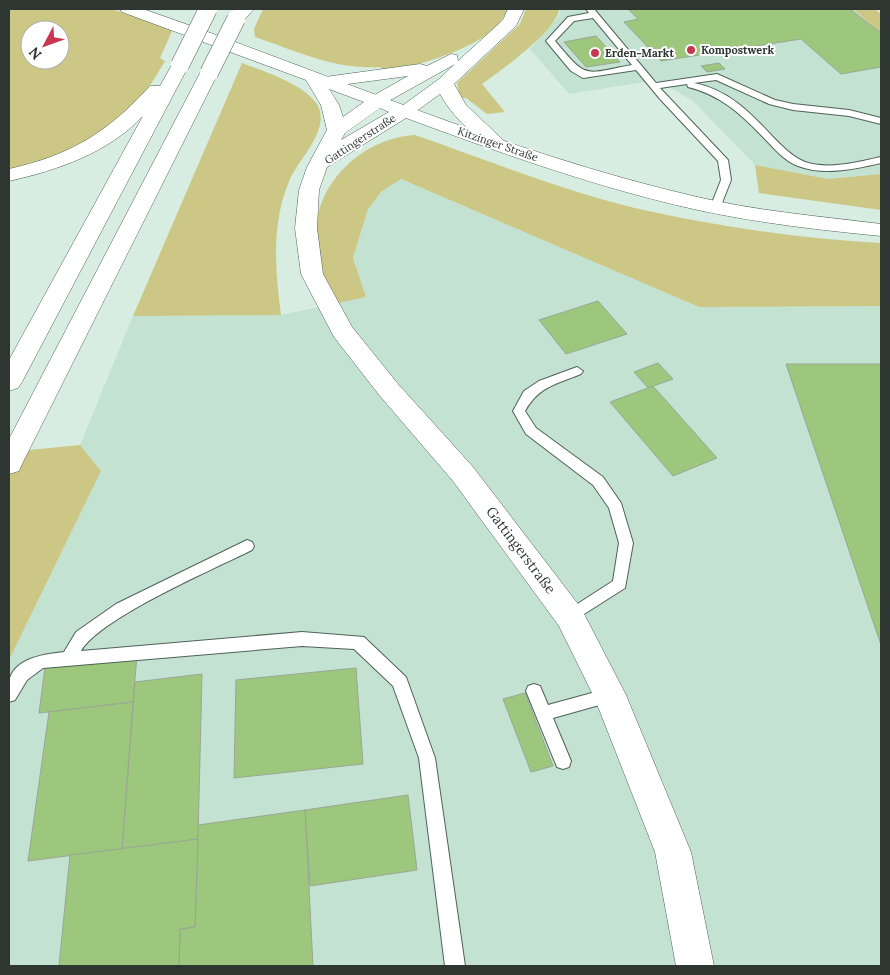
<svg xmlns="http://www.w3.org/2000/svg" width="890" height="975" viewBox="0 0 890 975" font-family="Lora,serif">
  <rect width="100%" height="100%" fill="#d7ede1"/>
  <!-- built -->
  <g fill="#c4e2d2">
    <path d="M560,9H853L881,33V174L828,179L755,165L693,101L657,80L569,94L530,49L559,16Z"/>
    <path d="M401,179L699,307L881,306V966H9V660L101,471L80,445L133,316L281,315L365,297L353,258L368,209L381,192Z"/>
  </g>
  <!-- green -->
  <g fill="#ccc785" fill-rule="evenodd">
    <path d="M9,9H111L169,27L172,31L160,58L165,61C151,85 131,117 106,133C77,151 42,163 9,170ZM30,30H60V60H30Z"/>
    <path d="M263,9H506C502,44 413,67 384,72L380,67C336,70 296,51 255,37L254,29Z"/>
    <path d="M526,9H559C557,31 501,70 482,84L505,112L487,114L466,98H460L457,83L520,24Z"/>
    <path d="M853,9H875L881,14V33Z"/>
    <path d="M242,63C263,71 307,85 318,106C330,130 299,159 290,179C271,223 275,268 281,315L133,316Z"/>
    <path d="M415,135C493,162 572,195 653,212C728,228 805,239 881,243V306L699,307L401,179L381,192L368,209L353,258L366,297L333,304C326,281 315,254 314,229C314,223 317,216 319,211C330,169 373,137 415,135Z"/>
    <path d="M755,165L828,179L881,174V210L759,193Z"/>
    <path d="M80,445L101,471L9,660V452Z"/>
  </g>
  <!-- building -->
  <g fill="#9cc77d" stroke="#9ba694">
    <path d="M628,9H850L881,33V67L841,74L801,39L661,61L624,22L638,19Z"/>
    <path d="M596,36L620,62L586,67L564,42Z"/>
    <path d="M719,63L725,69L707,72L701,66Z"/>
    <path d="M598,301L627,334L566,354L539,320Z"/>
    <path d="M658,363L673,379L648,388L634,372Z"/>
    <path d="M786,364H881V645Z"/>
    <path d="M653,386L717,458L673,476L610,402Z"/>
    <path d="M137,656L133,702L39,713L45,667Z"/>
    <path d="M356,668L363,764L234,778L236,680Z"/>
    <path d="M202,674L198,839L122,849L135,682Z"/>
    <path d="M525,693L553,766L531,772L503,699Z"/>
    <path d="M133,702L122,849L28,861L49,712Z"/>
    <path d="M408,795L417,870L310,886L305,810Z"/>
    <path d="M305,810L313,966H179L180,929L195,927L198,825Z"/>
    <path d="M198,839L195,927L180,929L179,966H59L70,855Z"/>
  </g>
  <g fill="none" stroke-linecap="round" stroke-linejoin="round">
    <defs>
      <g id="service">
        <path d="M586,9H594L656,83L717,74L775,100L793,104L849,110L881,118V124L849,116L793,110L769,104L716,80L694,83C728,90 749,111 772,136C781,145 792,157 805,162C828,170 858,162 881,157V163C855,169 824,176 798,166C784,161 773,147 763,137C740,113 720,95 688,87L687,84L660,88L728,160L731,180L720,208L715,211L711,210L710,208L721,180L718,161L660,99L636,70L583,78L571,71L546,41L568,17L589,13ZM593,18L632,65C583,74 588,80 555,41L574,21Z"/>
        <path d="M577,367L583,371L581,374C557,384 539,386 525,411L536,428L603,477L621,503L633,543L625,588L570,623L565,622L562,617L565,612L613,581L619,543L609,508L593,485L526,434L513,411L524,391L539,381Z"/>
        <path d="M247,540L252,542L254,546L252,550C214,569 100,618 81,651L302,632L364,637L406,677L435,758L465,966H445L419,758L393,686L354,649L302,646L43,668L27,680L15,700L9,702C9,696 8,689 9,682C13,658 45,654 64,652L76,632L116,604Z"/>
        <path d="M534,684L540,686L548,705L610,688L616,690L618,695L616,700L610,702L553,718L571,761L569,767L563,769L557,767L526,691L528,686Z"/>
      </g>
      <path id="tertiary" d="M120,9H143C326,72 504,152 693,196C755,211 818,216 881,224V236C820,230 758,223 698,210C598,188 501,153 406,118L327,167L319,190L317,228L323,274L352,327L398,384L473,467L581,608L626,695L691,852L714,966H676L655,852L595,699L559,626L453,481L380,396L334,337L301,274L295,228L299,190L307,167L327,130L321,105L306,80L122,12ZM329,89L364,102L343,117L339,105ZM380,108L389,112L341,140L345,133Z"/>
      <g id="trunk">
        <path d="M237,9H254L242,22H230L228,19Z"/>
        <path d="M508,9H524L516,26L454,84L466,105L502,139L505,143L502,147H488C470,131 452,116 440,94L411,115H397L395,111L439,79L455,64L378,107L371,105L369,101L371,97L408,76L325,87L319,86L316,82L319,78L325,77L420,64L427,66L451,54L457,55L458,61L503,20Z"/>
        <path d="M180,60L186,61L189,65L22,382L18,388L9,391V360L143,116C108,153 58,170 9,181V169C71,155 107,133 150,86H160L174,61Z"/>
        <path d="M209,68L215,69L218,73L22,464L19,471L9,474V439L200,73L203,69Z"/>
      </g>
    </defs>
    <!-- service casing -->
    <use href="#service" stroke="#4f6258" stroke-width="2"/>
    <!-- tertiary casing -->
    <use href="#tertiary" stroke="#4f6258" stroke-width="1"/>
    <!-- trunk casing -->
    <use href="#trunk" stroke="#4f6258" stroke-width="1"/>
    <!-- service -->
    <use href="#service" fill="#fff" fill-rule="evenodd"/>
    <!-- tertiary -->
    <use href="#tertiary" fill="#fff" fill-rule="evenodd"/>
    <!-- trunk -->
    <use href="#trunk" fill="#fff" fill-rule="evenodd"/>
    <defs>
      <g id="trunk-bridge">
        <path d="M180,65L208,9"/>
        <path d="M209,73L236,19"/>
      </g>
    </defs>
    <!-- trunk-bridge casing -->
    <use href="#trunk-bridge" stroke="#4f6258" stroke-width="19" stroke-linecap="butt"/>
    <!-- trunk-bridge -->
    <use href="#trunk-bridge" stroke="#fff" stroke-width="18"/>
  </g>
  <!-- markers -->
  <g fill="#c7374f" stroke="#fff" stroke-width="2">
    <circle cx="691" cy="50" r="5"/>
    <circle cx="595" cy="53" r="5"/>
  </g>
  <g text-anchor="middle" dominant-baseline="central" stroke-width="4" stroke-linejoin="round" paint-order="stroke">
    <!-- far-poi labels -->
    <g font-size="11" font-weight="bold" fill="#2e3632" stroke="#fff" text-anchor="start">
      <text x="701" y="50">Kompostwerk</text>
      <text x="605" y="53">Erden-Markt</text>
    </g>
    <!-- far-street labels -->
    <g font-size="11" fill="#2e3632" stroke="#fff">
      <text transform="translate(360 139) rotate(-33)">Gattingerstraße</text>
      <text transform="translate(498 144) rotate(19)">Kitzinger Straße</text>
    </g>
    <!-- street labels -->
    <g font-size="14" fill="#2e3632" stroke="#fff">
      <text transform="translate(521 550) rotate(53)">Gattingerstraße</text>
    </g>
  </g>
  <!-- border -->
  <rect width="890" height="975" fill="none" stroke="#2e3632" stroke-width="20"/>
  <!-- north arrow -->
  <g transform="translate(45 45) rotate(229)"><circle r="24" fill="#ffffff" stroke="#abafad"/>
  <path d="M0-4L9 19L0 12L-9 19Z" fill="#c7374f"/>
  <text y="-8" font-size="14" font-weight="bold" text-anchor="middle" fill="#2e3632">N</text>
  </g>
</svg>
